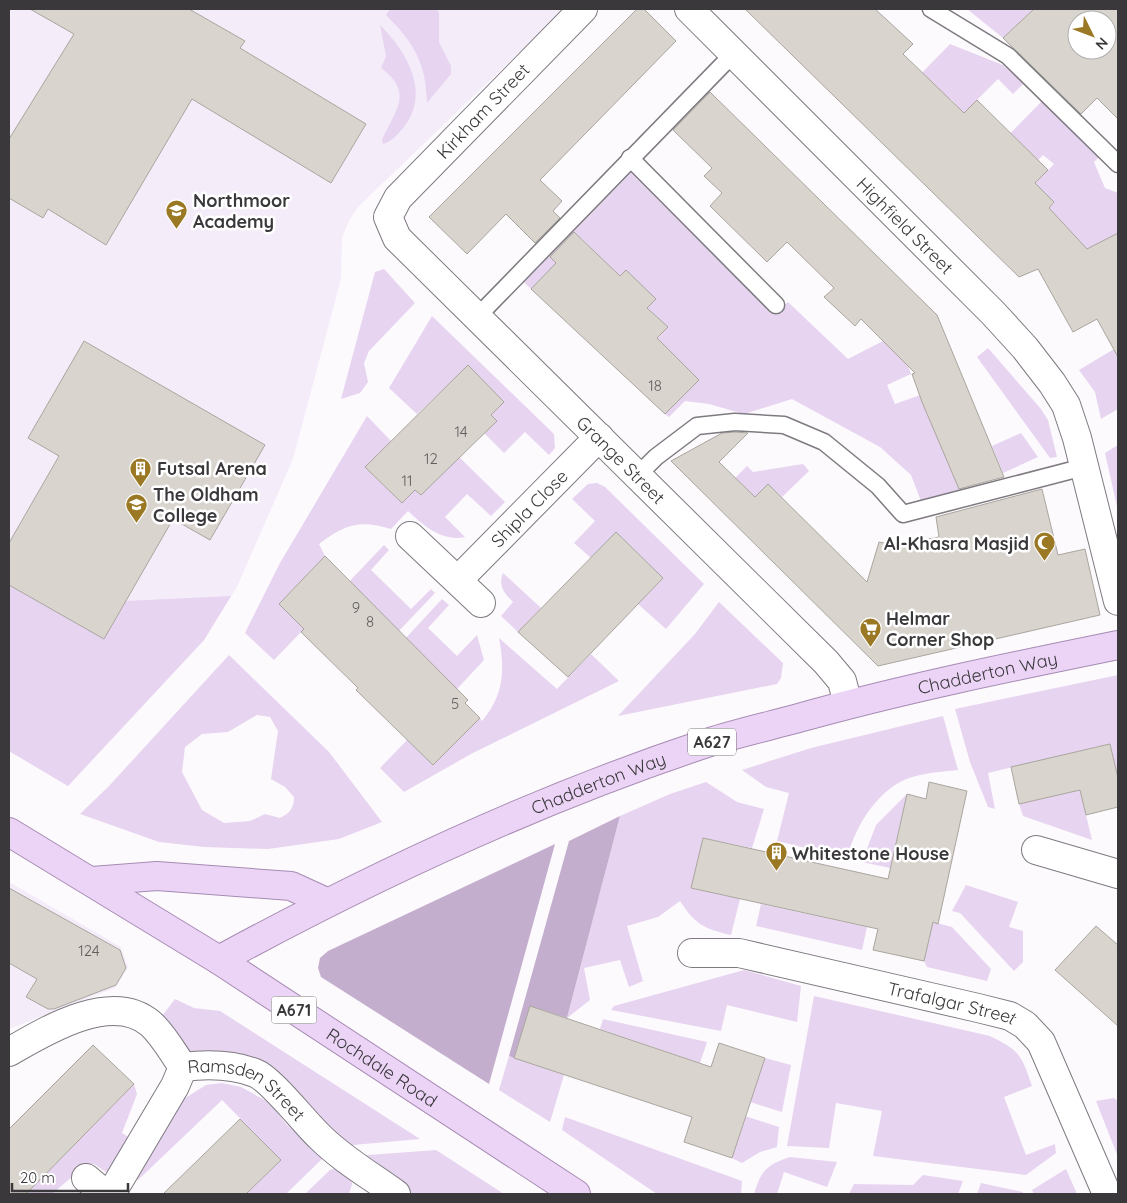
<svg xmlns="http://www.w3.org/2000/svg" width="1127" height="1203" viewBox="0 0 1127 1203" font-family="Quicksand,sans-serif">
  <rect width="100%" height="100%" fill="#fdfafe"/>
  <!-- built -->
  <g fill="#f5ecfa">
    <path d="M9,9H564L358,207L349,221L342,238L341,279L293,459L237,587L204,640L68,786L9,751Z"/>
    <path d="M9,882L121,947L128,967L115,988L9,1029Z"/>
  </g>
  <!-- green -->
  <g fill="#e7d4f0" fill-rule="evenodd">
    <path d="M390,9H435L439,12V42L451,66V74L427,103C426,63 414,43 386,15Z"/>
    <path d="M967,9H1034L1003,38Z"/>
    <path d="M380,25C407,52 431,93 404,127C398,134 391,142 383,144L382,140C396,109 414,93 381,68L386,56Z"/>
    <path d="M950,44L1003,65L1023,84L1013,94L998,79L950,127L946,124L960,109L951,99L936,113L909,86Z"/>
    <path d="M1042,101L1099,157L1094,162L1105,188L1118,193V245L1114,236L1042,273L1040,217L1054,203L1045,193L1021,198L1054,164L1043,155L1011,188L984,160Z"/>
    <path d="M631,173L773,314L788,302L848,359L883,341L899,343L911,374L887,385L895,404L920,395L960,491L921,501L911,475L880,447L792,399L744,414L709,404L685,401L669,417L665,414L699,380L657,339L668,327L647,308L611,285L614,271L581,238L531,289L524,282Z"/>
    <path d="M384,269L415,303L369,351L364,363L368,382L360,393L341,399L375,272Z"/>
    <path d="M432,316L554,434L555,448L549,455L525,432L504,453L484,433L496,421L491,415L504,402L468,366L417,414L389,388Z"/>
    <path d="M988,348L1041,409L1048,420L1057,457L1050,458L977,357Z"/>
    <path d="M1114,349L1118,357V409L1101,419L1095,392L1079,370Z"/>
    <path d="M367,416L391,441L365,467L402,503L415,490L421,495L433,482L453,451L505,502L491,516L467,494L445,517L465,537C442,542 424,526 408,511L391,529C360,519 344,525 319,544L325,556L279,604L304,629L274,660L245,633L280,563Z"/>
    <path d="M1021,433L1038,457L1003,473L992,446Z"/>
    <path d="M1118,445V511L1105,453Z"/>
    <path d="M803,464L809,471L782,497L768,484L755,497L735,478L747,466L753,472Z"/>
    <path d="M597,483L605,487L704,584L666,629L638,604L663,578L616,532L591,558L574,543L595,521L572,499L588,484Z"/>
    <path d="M384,545L389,550L371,570L411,609L431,589L435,593L396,634L346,585Z"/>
    <path d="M503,573L541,608L518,632L501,616L513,602C504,593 498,586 503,573Z"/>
    <path d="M9,585L104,639L126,601L231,596L204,640L68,786L9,751Z"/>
    <path d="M442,599L449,605L428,628L457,656L477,635L484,660L457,689L404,640Z"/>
    <path d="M719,602L783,663L781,678L777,684L618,716L695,634Z"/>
    <path d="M499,638L557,689L591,654L619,681L471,754L404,792L380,768L408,739L480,718L482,721C504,695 505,670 499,638Z"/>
    <path d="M229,655L329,752L382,822L339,839L268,849L204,847L159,842L80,814L109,786ZM257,715L270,717L278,731L271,779L285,787L294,797C294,808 290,813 280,818L265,814L250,821L224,823L202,810L182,772L185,747L202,734L228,732Z"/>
    <path d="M1118,675V778L1110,744L988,773L995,809L988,807L970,762L955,709Z"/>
    <path d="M943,716L958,770C939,772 919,773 902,781C874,795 854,830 847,858L777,841L789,793L766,787L742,770L811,748Z"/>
    <path d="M706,782L737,802L764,809L752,848L703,838L691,888L740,899L731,935C704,929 695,924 680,901L658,917L627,926L643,981L629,987L620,960L584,968L590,1000L567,1018L620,816L670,794Z"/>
    <path d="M1080,790L1092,840L1023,816L1019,804Z"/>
    <path d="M907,794L890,868L862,862L876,825Z"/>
    <path d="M966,885L1018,902L1009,927L1023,931V962L1014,971L960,913L952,911Z"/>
    <path d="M761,904L867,927L862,950L756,926Z"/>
    <path d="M933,922L952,927L991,969L987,981L927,967L924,961Z"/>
    <path d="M744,970L801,986L797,1022L727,1005L721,1031L611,1010L614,1006Z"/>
    <path d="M814,996L990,1036C1020,1051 1021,1054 1032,1086L1004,1097L1026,1155L1055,1144L1056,1153L1026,1175L873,1156L882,1111L836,1103L829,1148L787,1146Z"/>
    <path d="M175,999L194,1008L220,1011L420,1139L342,1146L306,1111L189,1053L162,1016Z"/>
    <path d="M603,1019L707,1042L700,1063L600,1029Z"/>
    <path d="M509,1056L564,1075L550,1122L499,1090Z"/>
    <path d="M765,1058L791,1065L782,1112L750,1102Z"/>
    <path d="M222,1083L241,1087L270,1103L286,1124L323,1158L286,1194H246L281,1160L222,1100L138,1180L136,1179L182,1100L206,1085Z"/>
    <path d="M134,1084L137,1094L122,1133L133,1140L113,1169L106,1172L94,1164H87L52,1194H26Z"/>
    <path d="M1114,1098L1118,1101V1157L1096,1101Z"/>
    <path d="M745,1116L779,1127L777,1147L760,1152L742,1163L732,1158Z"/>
    <path d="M565,1117L742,1181L741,1194H657L562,1130Z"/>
    <path d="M436,1150L504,1194H412L355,1156Z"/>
    <path d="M790,1157L837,1162L827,1187L784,1172L777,1194H754C761,1171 766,1165 790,1157Z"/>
    <path d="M336,1168L351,1178L352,1184L349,1194H305L330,1170Z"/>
    <path d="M1066,1169L1077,1194H1034L1032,1190Z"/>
    <path d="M923,1175L963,1181L958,1194H849L854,1184L913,1185Z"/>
    <path d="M981,1183L1023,1192V1194H977Z"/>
  </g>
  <!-- forest -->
  <g fill="#c4aece">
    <path d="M620,816L567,1018L530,1006L514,1058L509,1056L569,841Z"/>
    <path d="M555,844L489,1084L321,977L318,968L320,958L328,951Z"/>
  </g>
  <!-- building -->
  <g fill="#d9d5ce" stroke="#a9a59e" fill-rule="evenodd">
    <path d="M30,9H189L245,41L240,48L366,124L331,183L192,99L106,245L48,209L43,218L9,198V139L74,34Z"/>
    <path d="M637,9H644L676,41L540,180L562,201L553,211L560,218L535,243L506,214L467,254L429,217Z"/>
    <path d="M745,9H875L913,44L903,54L964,113L977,100L1048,170L1035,183L1054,202L1049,208L1087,249L1118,233V357L1097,319L1073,332L1038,269L1019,277Z"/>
    <path d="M1034,9H1118V119L1097,98L1081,114L1003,38ZM1077,20H1107V50H1077Z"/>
    <path d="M710,92L937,315L1004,477L959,489L922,402L912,374L915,373L861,319L855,326L824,297L834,288L787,242L767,262L710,206L722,193L704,176L712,168L673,130Z"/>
    <path d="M574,232L620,276L626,270L656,299L647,308L668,327L657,338L699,380L665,414L531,289L556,263L550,257Z"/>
    <path d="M84,341L265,445L210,540L173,519L104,639L9,585V543L59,456L28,438Z"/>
    <path d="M468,365L504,402L491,415L497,421L421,495L415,490L402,503L365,467Z"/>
    <path d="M735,432L748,433L719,462L755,497L768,484L867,582L879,542L895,545L939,537L936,517L1042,489L1058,555L1085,549L1100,615L878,666L671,461L722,433Z"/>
    <path d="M616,532L663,578L568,677L518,632Z"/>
    <path d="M325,556L468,700L465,703L480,718L433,765L356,690L358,688L301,632L304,629L279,604Z"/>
    <path d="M1110,744L1118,778V807L1086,815L1080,790L1019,804L1011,767Z"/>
    <path d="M929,782L967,791L938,924L933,922L924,961L873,950L878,929L691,888L703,838L888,879L907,794L926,799Z"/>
    <path d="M9,888L120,950L126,968L116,985L54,1009H48L26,997L37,979L9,963Z"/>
    <path d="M1096,926L1118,945V1026L1055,970Z"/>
    <path d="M530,1006L711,1067L719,1043L765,1058L732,1158L684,1142L692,1117L514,1058Z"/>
    <path d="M93,1045L134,1084L26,1194H9V1129Z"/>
    <path d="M240,1119L281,1160L246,1194H163Z"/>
  </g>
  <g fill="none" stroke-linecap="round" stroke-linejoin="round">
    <defs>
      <g id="service">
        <path d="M931,9L1008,56L1118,164"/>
        <path d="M630,158L776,305"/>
        <path d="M477,317L735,52"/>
        <path d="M638,475L656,457L697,426L735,422L784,425L824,442L878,486L903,514L1084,467"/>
      </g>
      <g id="minor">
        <path id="s1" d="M583,9L398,198L388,217L397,238L826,662L842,681L848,704"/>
        <path id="s2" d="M689,9L993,313L1025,348L1052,383L1066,405L1077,438L1118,601"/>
        <path d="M410,536L481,603"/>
        <path id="s3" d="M458,580L599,437"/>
        <path d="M1036,850L1118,874"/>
        <path id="s4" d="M692,953H739L978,1008L1010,1016L1025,1025L1041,1042L1107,1194"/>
        <path id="s5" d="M9,1052C45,1031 112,990 151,1024C164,1036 173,1053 183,1067C207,1064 232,1064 255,1073C271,1079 304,1122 320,1137C342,1159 371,1176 396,1194"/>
        <path d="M86,1178L105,1194"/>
        <path d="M111,1194L175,1086L183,1067"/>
      </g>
      <g id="primary">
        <path id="s6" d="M9,832L219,960L576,1194"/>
        <path d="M92,881L157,876L291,886L326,902"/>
        <path id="s7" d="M219,960C375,875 538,799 707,743C735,734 765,727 795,719C902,689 1010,667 1118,645"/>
      </g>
    </defs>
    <!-- service casing -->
    <use href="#service" stroke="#7e7a80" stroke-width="19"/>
    <!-- minor casing -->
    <use href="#minor" stroke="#7e7a80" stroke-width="30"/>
    <!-- primary casing -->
    <use href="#primary" stroke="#a68bb2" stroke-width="30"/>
    <!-- service -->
    <use href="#service" stroke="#fff" stroke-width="16"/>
    <!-- minor -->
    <use href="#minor" stroke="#fff" stroke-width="28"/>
    <!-- primary -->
    <use href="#primary" stroke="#ecd4f7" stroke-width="28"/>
  </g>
  <!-- icons -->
  <defs>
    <symbol id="school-pin" viewBox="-11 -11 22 30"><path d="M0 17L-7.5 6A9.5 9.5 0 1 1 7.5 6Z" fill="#9b7823" stroke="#fff"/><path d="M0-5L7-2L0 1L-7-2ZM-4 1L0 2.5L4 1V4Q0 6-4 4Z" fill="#fff"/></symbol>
    <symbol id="building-pin" viewBox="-11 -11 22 30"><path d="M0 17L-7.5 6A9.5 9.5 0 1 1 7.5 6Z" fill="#9b7823" stroke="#fff"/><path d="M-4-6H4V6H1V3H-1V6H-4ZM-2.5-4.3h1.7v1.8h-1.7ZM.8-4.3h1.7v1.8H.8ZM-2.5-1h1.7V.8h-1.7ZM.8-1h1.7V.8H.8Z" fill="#fff"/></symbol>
    <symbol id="university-pin" viewBox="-11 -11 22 30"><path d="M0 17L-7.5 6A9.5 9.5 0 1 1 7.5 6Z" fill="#9b7823" stroke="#fff"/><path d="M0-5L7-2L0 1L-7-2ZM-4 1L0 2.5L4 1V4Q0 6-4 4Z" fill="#fff"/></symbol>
    <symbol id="mosque-pin" viewBox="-11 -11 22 30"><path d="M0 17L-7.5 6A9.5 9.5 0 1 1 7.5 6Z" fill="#9b7823" stroke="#fff"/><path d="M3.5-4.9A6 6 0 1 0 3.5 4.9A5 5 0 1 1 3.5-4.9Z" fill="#fff"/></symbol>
    <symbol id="supermarket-pin" viewBox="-11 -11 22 30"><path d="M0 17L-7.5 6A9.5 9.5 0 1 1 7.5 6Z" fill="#9b7823" stroke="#fff"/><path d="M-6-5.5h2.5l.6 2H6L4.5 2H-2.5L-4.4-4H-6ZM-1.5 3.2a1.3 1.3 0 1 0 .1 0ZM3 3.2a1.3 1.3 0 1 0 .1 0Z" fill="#fff"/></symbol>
  </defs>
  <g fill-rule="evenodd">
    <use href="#school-pin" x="164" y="198" width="25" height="34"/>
    <use href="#building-pin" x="128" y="456" width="25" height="34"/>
    <use href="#university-pin" x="124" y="492" width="25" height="34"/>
    <use href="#mosque-pin" x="1032" y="530" width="25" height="34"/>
    <use href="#supermarket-pin" x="858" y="616" width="25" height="34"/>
    <use href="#building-pin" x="764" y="840" width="25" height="34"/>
  </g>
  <g text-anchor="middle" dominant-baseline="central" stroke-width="5" stroke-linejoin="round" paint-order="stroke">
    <!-- number labels -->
    <g font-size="15" fill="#625f60">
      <text x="655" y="385">18</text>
      <text x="461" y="431">14</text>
      <text x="431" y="458">12</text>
      <text x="407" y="480">11</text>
      <text x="356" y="607">9</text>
      <text x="370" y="621">8</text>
      <text x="455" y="703">5</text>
      <text x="89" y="950">124</text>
    </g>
    <!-- shield labels -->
    <g fill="#fff" stroke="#757476" stroke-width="1">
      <rect x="688" y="728.5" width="48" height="27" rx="4"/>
      <rect x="271.5" y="996.5" width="45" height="27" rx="4"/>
    </g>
    <g font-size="16" font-weight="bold" fill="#3a383b">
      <text x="712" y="742">A627</text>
      <text x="294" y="1010">A671</text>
    </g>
    <!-- street labels -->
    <g font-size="18" fill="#3a383b" stroke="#fff">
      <text transform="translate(483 111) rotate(-46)">Kirkham Street</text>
      <text stroke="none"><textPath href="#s2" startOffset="306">Highfield Street</textPath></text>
      <text stroke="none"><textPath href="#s1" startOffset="624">Grange Street</textPath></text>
      <text stroke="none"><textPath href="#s3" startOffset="101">Shipla Close</textPath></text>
      <text stroke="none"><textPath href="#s7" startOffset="824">Chadderton Way</textPath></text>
      <text stroke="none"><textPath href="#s7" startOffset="419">Chadderton Way</textPath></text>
      <text stroke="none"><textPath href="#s4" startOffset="266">Trafalgar Street</textPath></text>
      <text stroke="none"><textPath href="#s6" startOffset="441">Rochdale Road</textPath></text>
      <text stroke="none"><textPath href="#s5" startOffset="279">Ramsden Street</textPath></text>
    </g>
    <!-- poi labels -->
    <g font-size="18" font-weight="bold" fill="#3a383b" stroke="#fff" text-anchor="start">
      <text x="193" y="200">Northmoor<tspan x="193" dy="21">Academy</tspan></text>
      <text x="157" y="468">Futsal Arena</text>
      <text x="153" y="494">The Oldham<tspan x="153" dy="21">College</tspan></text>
      <text x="1029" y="543" text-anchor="end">Al-Khasra Masjid</text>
      <text x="886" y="618">Helmar<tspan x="886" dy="21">Corner Shop</tspan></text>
      <text x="792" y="853">Whitestone House</text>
    </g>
  </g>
  <!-- border -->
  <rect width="1127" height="1203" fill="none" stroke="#3a383b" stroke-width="20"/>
  <!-- north arrow -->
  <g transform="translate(1092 35) rotate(132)"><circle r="24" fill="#ffffff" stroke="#b0afb1"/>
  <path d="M0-4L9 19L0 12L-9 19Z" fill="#9b7823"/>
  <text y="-8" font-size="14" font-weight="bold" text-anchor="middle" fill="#3a383b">N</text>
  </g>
  <!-- scale -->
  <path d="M12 1183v8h116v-8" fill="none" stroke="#3a383b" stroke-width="2.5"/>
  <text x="20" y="1183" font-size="15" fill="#3a383b" stroke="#ffffff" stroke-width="4" paint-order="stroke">20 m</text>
</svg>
